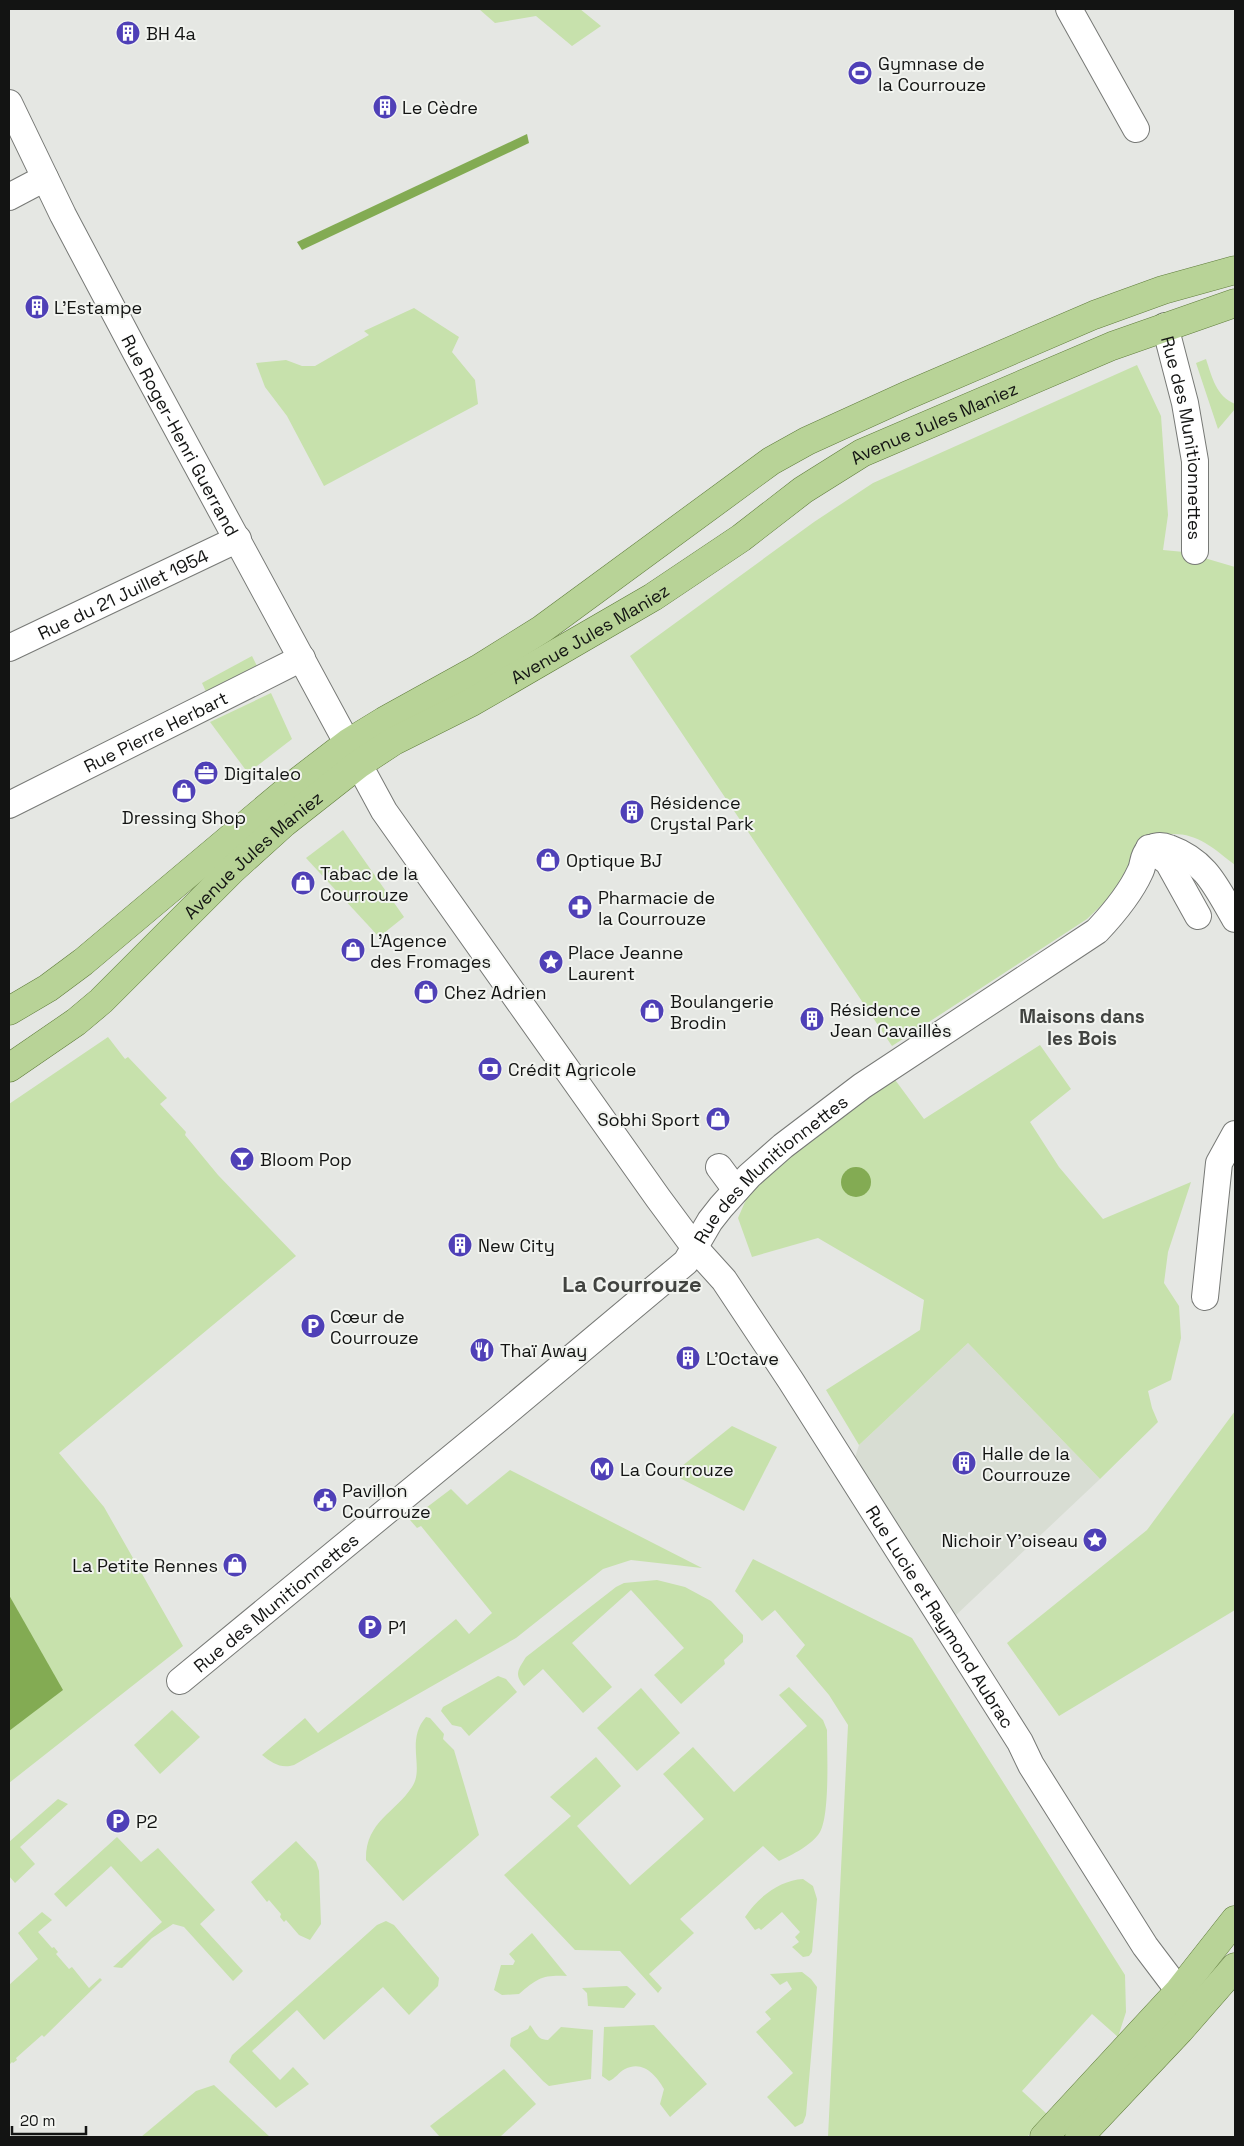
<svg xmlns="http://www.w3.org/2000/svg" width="1244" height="2146" viewBox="0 0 1244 2146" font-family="'Space Grotesk',sans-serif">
  <rect width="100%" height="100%" fill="#e5e7e3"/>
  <!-- built -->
  <path fill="#d8ddd3" d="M968,1343L1100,1479L937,1633L845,1489L859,1445Z"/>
  <!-- green -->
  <g fill="#c7e1ac">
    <path d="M479,9H580L601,26L572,46L536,16L495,23Z"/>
    <path d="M414,308L459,337L452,352L475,380L478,404L324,486L287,416L265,387L256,363L286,360L302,366H315L369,335L364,331Z"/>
    <path d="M1206,359C1212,377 1216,396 1235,404V409L1218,429L1196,363Z"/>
    <path d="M1137,365L1161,416L1168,515L1163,550L1184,552L1235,567V865C1209,845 1195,830 1160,835L1137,871L1087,919L892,1046L630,656L814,522L873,483Z"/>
    <path d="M252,656L259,670L208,696L202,683Z"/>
    <path d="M271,693L292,739L248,773L210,722Z"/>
    <path d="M343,830L404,917L379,937L306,858Z"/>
    <path d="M108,1037L125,1059L128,1057L167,1098L160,1104L186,1132L185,1135L218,1175L296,1256L59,1453L104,1507L183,1646L9,1783V1104Z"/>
    <path d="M1040,1045L1071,1089L1030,1122L1059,1167L1103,1219L1191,1182L1168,1252L1164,1283L1179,1306L1181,1338L1171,1380L1148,1391L1152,1408L1158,1422L1100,1479L968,1343L859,1445L826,1390L920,1330L924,1300L818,1238L752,1257L738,1218L748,1195L807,1142L893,1077L924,1119Z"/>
    <path d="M1235,1411V1610L1059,1716L1007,1643L1147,1530Z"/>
    <path d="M732,1426L777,1447L744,1511L672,1474Z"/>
    <path d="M510,1470L702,1568L631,1560L603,1569L516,1638L294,1765C281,1769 272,1763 262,1755L305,1718L318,1733L456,1619L469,1634L492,1613L421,1526L417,1528L410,1520L451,1489L467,1505Z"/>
    <path d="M753,1559L912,1638L1125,1975L1126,2012L1118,2037L1092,2014L1022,2091L1048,2115L1027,2137H828L848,1725L829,1695L796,1656L805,1645L775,1610L762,1621L735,1591Z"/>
    <path d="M657,1580L685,1587L711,1601L743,1635V1642L724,1660L725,1664L681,1704L654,1675L684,1648L631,1590L572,1643L612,1687L583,1713L543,1669L524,1686C514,1674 518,1670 526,1657L616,1587L624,1583Z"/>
    <path d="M498,1676L506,1679L517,1692L469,1736L461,1727L452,1725L441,1711L443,1707Z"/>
    <path d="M789,1687L823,1720L827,1730C827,1751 830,1815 820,1832C812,1845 792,1855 779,1861L763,1846L680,1919L694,1933L649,1974L662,1988L658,1993L620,1951L575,1950L504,1875L571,1816L550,1797L596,1757L621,1786L577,1826L630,1885L704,1819L663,1774L693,1747L734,1792L807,1726L779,1695Z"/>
    <path d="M641,1688L680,1733L637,1771L597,1728Z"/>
    <path d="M172,1710L200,1737L160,1774L134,1745Z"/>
    <path d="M426,1717L430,1718L444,1734L443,1739L454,1750L479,1835L403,1901L366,1860C365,1822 395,1813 412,1787C425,1768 405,1741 426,1717Z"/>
    <path d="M58,1799L68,1804L20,1847L35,1864L15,1883L9,1876V1842Z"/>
    <path d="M117,1837L141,1862L158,1848L215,1910L200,1924L243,1971L233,1981L184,1927L173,1924L152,1938L122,1968L113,1967L162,1922L111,1866L66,1907L54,1894Z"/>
    <path d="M296,1841L316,1862L319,1871L321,1924L310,1940L299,1935L286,1920L284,1922L280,1917L281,1914L269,1900L267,1902L251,1882Z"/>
    <path d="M803,1879L813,1886L817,1899L812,1952L809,1956L803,1957L792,1947L799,1942L795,1937L800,1932L782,1912L761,1930L759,1928L755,1930L745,1917C757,1898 780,1880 803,1879Z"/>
    <path d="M42,1912L52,1920L38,1932L52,1948L54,1947L58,1952L56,1954L69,1969L72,1967L89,1988L100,1978L102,1980L44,2037L42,2035L16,2058L17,2060L13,2063L12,2062L9,2065V1985L38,1959L18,1933Z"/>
    <path d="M386,1921L394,1925L439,1978L438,1986L409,2015L383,1987L324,2040L297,2010L252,2051L280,2080L293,2067L309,2084L276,2108L229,2062L232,2055L377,1925Z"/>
    <path d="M532,1933L567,1976C542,1975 538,1978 519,1994L502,1995L494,1990L501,1965H513L515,1961L509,1954Z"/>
    <path d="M802,1972L811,1979L817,1987L806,2115L803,2123L795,2127L767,2097L793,2073L756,2032L771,2019L765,2012L792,1989L787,1981L780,1985L770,1974Z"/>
    <path d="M627,1986L636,1994L624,2008L588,2006L587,1993L582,1988Z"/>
    <path d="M530,2025C536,2032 537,2040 548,2040L561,2027L593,2030L591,2079L549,2086L543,2081L510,2046L511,2038L528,2029Z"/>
    <path d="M654,2025L707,2084L670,2117L660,2104L664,2089C656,2075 643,2060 625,2069C619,2072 615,2079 609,2081L602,2076L604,2027Z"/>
    <path d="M504,2069L536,2104L500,2137H440L430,2126Z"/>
    <path d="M214,2085L270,2137H141L196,2091Z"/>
  </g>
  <!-- water -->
  <g fill="#83ab53">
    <path d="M527,134L529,143L302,250L297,242Z"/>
    <circle cx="856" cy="1182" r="15"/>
    <path d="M9,1595L63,1690L9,1731Z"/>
  </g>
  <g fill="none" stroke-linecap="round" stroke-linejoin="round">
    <defs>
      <g id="minor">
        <path d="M1069,9L1136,129"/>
        <path id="s1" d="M9,103L63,215L136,353L384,811L658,1198L695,1248L724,1280L791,1381L1020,1742L1031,1765L1145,1946L1179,1991L1182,1998L1181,2011"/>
        <path d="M9,197L45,178"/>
        <path id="s2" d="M1165,326L1185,403L1195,461V551"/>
        <path id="s3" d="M9,648L238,539"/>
        <path id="s4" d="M9,805L302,658"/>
        <path d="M1149,848L1168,862L1198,916"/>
        <path d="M719,1167L736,1190"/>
        <path d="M1205,1297L1219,1163L1235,1134"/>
        <path id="s5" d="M180,1681L501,1417L686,1262L710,1221L721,1207L749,1176L783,1146L862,1086L1097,931C1113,914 1130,894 1140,872C1144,865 1142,857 1148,851C1153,845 1162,845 1169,848C1207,862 1216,887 1235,919"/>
      </g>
      <g id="major">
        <path d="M9,1011L48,988L83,962L296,783L348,743L384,721L478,669L542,629L771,461L807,441L908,395L1094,315L1163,290L1235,270"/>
        <path id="s6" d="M9,1068L76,1022L101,1001L232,870L284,823L359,764L394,741L472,702L653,597L741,538L803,490L862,453L1112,346L1235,303"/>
        <path d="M1044,2137L1179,1991L1235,1920"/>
        <path d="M1079,2137L1180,2030L1235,1967"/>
      </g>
    </defs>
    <!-- minor casing -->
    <use href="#minor" stroke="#777976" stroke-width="28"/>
    <!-- major casing -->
    <use href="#major" stroke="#607d3c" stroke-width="29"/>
    <!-- minor -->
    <use href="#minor" stroke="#fff" stroke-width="26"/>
    <!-- major -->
    <use href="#major" stroke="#b8d397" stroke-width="28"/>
  </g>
  <!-- icons -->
  <defs>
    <symbol id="building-disc" viewBox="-11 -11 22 22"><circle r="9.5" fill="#4f40b7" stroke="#f2f4f0"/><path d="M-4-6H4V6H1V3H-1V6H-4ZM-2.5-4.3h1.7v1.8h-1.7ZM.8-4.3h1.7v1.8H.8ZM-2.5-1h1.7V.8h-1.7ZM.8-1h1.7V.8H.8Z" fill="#fff"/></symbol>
    <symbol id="stadium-disc" viewBox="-11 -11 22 22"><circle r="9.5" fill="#4f40b7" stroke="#f2f4f0"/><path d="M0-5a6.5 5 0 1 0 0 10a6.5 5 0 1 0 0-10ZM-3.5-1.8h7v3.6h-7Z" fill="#fff"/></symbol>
    <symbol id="office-disc" viewBox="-11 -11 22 22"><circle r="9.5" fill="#4f40b7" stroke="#f2f4f0"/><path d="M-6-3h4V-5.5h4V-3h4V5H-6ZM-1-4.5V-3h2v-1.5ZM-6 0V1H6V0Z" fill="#fff"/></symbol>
    <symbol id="shop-disc" viewBox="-11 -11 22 22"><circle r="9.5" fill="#4f40b7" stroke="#f2f4f0"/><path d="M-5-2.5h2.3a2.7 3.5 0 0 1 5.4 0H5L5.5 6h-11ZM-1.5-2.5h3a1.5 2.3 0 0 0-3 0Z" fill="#fff"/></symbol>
    <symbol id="pharmacy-disc" viewBox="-11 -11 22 22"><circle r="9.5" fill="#4f40b7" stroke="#f2f4f0"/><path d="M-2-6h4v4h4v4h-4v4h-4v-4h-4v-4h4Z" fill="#fff"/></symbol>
    <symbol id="sight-disc" viewBox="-11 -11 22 22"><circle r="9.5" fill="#4f40b7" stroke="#f2f4f0"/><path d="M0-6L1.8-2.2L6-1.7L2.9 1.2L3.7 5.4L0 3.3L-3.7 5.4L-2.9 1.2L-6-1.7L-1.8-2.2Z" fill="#fff"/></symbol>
    <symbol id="bank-disc" viewBox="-11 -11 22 22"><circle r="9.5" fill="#4f40b7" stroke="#f2f4f0"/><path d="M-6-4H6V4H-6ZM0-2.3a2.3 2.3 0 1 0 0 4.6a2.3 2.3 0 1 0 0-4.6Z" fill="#fff"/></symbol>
    <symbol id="bar-disc" viewBox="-11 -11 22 22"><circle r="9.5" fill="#4f40b7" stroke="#f2f4f0"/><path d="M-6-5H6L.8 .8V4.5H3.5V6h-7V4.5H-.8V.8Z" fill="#fff"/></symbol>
    <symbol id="parking-disc" viewBox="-11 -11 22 22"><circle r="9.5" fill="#4f40b7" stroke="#f2f4f0"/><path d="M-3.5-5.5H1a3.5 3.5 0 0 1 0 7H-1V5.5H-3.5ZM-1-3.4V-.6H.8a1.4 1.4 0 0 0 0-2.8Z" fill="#fff"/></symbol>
    <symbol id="restaurant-disc" viewBox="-11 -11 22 22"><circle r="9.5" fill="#4f40b7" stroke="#f2f4f0"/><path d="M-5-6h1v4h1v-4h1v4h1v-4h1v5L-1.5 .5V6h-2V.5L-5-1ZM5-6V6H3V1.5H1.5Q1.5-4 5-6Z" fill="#fff"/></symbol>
    <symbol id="metro-disc" viewBox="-11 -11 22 22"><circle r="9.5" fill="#4f40b7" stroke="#f2f4f0"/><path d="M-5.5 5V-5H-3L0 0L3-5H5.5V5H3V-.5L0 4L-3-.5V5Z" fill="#fff"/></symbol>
    <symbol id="civic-disc" viewBox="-11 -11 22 22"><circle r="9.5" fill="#4f40b7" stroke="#f2f4f0"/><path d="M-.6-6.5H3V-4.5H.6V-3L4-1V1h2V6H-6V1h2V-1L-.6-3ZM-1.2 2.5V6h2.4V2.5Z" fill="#fff"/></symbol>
  </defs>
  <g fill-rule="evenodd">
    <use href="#building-disc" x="114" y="19" width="28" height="28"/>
    <use href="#stadium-disc" x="846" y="59" width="28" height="28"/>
    <use href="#building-disc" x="371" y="93" width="28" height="28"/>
    <use href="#building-disc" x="23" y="293" width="28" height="28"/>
    <use href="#office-disc" x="192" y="759" width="28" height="28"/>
    <use href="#shop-disc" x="170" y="777" width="28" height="28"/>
    <use href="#building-disc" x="618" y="798" width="28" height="28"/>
    <use href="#shop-disc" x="534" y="846" width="28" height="28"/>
    <use href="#shop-disc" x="289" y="869" width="28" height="28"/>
    <use href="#pharmacy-disc" x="566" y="893" width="28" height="28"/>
    <use href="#shop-disc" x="339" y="936" width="28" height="28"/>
    <use href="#sight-disc" x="537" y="948" width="28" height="28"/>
    <use href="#shop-disc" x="412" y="978" width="28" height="28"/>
    <use href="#shop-disc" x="638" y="997" width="28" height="28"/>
    <use href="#building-disc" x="798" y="1005" width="28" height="28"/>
    <use href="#bank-disc" x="476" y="1055" width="28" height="28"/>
    <use href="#shop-disc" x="704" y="1105" width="28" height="28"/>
    <use href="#bar-disc" x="228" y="1145" width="28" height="28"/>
    <use href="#building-disc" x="446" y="1231" width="28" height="28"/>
    <use href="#parking-disc" x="299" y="1312" width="28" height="28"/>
    <use href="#restaurant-disc" x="468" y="1336" width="28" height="28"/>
    <use href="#building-disc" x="674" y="1344" width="28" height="28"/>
    <use href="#building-disc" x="950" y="1449" width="28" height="28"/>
    <use href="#metro-disc" x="588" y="1455" width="28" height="28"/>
    <use href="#civic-disc" x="311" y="1486" width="28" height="28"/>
    <use href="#sight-disc" x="1081" y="1526" width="28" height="28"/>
    <use href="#shop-disc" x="221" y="1551" width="28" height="28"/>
    <use href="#parking-disc" x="356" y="1613" width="28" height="28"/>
    <use href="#parking-disc" x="104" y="1807" width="28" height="28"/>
  </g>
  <g text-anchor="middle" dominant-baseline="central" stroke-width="4" stroke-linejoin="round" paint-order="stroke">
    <!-- poi labels -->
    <g font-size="18" fill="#131413" stroke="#f2f4f0" text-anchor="start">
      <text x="146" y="33">BH 4a</text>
      <text x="878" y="63">Gymnase de<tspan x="878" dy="21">la Courrouze</tspan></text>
      <text x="402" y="107">Le Cèdre</text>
      <text x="54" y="307">L'Estampe</text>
      <text x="224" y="773">Digitaleo</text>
      <text x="650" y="802">Résidence<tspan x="650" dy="21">Crystal Park</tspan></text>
      <text x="184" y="817" text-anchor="middle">Dressing Shop</text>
      <text x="566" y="860">Optique BJ</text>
      <text x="320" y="873">Tabac de la<tspan x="320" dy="21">Courrouze</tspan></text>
      <text x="598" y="897">Pharmacie de<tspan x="598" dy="21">la Courrouze</tspan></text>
      <text x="370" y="940">L'Agence<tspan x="370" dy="21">des Fromages</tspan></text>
      <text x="568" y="952">Place Jeanne<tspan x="568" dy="21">Laurent</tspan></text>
      <text x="444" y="992">Chez Adrien</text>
      <text x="670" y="1001">Boulangerie<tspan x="670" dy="21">Brodin</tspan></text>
      <text x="830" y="1009">Résidence<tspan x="830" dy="21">Jean Cavaillès</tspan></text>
      <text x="508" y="1069">Crédit Agricole</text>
      <text x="700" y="1119" text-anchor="end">Sobhi Sport</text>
      <text x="260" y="1159">Bloom Pop</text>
      <text x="478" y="1245">New City</text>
      <text x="330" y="1316">Cœur de<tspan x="330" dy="21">Courrouze</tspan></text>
      <text x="500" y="1350">Thaï Away</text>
      <text x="706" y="1358">L'Octave</text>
      <text x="982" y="1453">Halle de la<tspan x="982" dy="21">Courrouze</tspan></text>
      <text x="620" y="1469">La Courrouze</text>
      <text x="342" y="1490">Pavillon<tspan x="342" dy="21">Courrouze</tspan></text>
      <text x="1078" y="1540" text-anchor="end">Nichoir Y'oiseau</text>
      <text x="218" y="1565" text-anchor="end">La Petite Rennes</text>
      <text x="388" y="1627">P1</text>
      <text x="136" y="1821">P2</text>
    </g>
    <!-- street labels -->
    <g font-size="18" fill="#131413" stroke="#f2f4f0">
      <text stroke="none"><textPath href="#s6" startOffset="1135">Avenue Jules Maniez</textPath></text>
      <text stroke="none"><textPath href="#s1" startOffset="374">Rue Roger-Henri Guerrand</textPath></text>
      <text stroke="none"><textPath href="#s2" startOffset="114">Rue des Munitionnettes</textPath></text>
      <text stroke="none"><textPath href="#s3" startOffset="126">Rue du 21 Juillet 1954</textPath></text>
      <text stroke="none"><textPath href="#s6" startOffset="730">Avenue Jules Maniez</textPath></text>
      <text stroke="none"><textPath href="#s4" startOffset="164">Rue Pierre Herbart</textPath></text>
      <text stroke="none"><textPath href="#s6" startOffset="325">Avenue Jules Maniez</textPath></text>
      <text stroke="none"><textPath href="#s5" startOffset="784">Rue des Munitionnettes</textPath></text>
      <text stroke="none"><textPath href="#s5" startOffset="124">Rue des Munitionnettes</textPath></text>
      <text stroke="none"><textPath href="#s1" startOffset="1781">Rue Lucie et Raymond Aubrac</textPath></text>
    </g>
    <!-- neighbourhood labels -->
    <g font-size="19" font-weight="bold" fill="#414340" stroke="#f2f4f0">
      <text x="1082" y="1016">Maisons dans<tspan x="1082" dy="22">les Bois</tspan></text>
    </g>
    <!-- district labels -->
    <g font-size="22" font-weight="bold" fill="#414340" stroke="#f2f4f0">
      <text x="632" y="1284">La Courrouze</text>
    </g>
  </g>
  <!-- border -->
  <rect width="1244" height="2146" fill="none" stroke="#131413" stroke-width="20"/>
  <!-- scale -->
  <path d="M12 2126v8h74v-8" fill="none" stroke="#131413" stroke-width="2.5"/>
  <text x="20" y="2126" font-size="15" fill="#131413" stroke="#f2f4f0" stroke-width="4" paint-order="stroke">20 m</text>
</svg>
